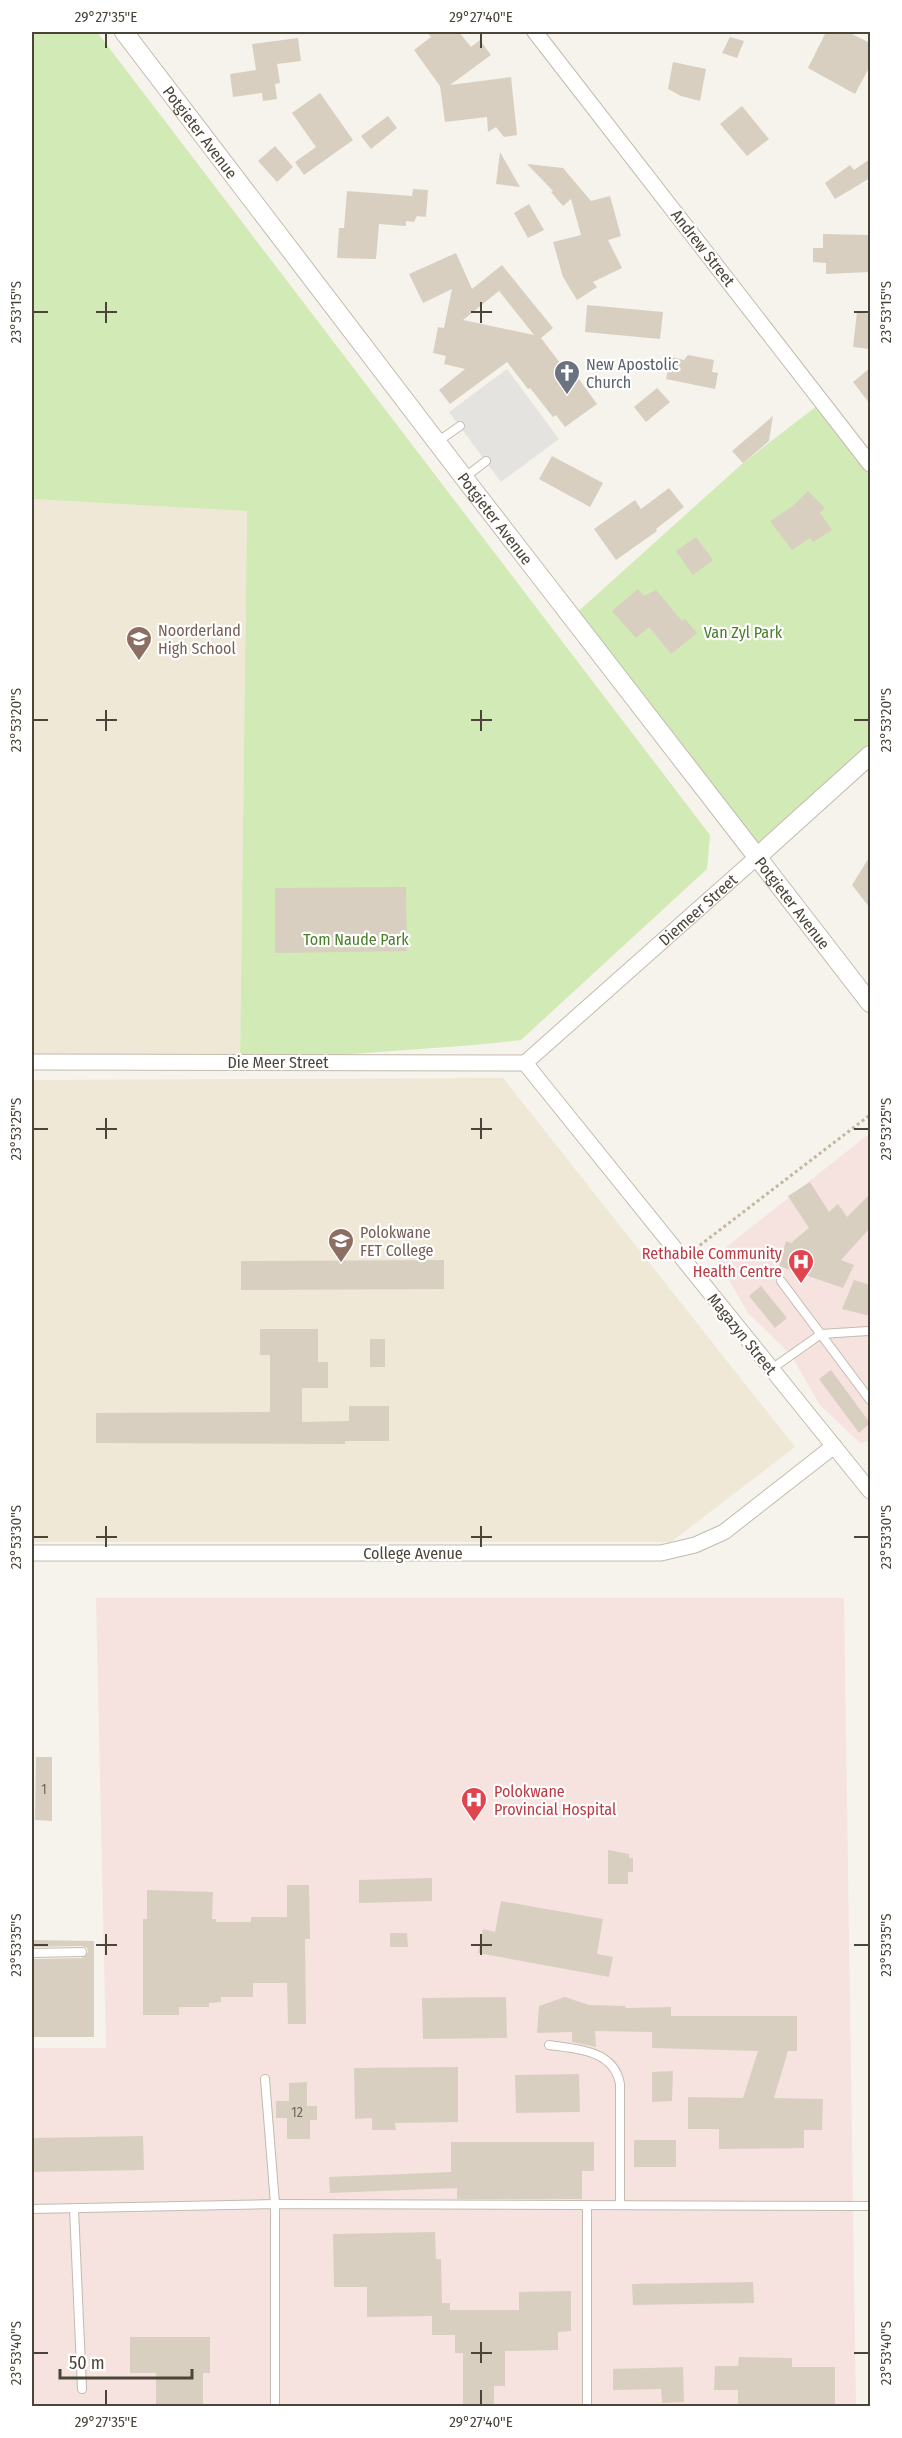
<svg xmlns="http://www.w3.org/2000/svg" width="902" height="2438" viewBox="0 0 902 2438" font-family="'Fira Sans Condensed',sans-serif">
  <rect width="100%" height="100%" fill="#f6f3ec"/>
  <!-- education -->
  <g fill="#efe8d6">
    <path d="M32,499L247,510L240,1062L32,1058Z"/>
    <path d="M503,1078L795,1447L671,1542H32V1080Z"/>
  </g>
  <!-- medical -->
  <g fill="#f6e3e0">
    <path d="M870,1133V1441L860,1443L819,1404L791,1355L748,1313L715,1256Z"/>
    <path d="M96,1598H844L856,2406H32V2048H106Z"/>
  </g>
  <!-- green -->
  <g fill="#d2eab5">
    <path d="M32,32H97L710,835L707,869L521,1040L475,1045L240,1062L247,511L32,499Z"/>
    <path d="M822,402L870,464V755L757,857L572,617L743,463Z"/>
  </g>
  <!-- parking -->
  <path fill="#e5e3e0" d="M507,369L559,439L501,482L449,412Z"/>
  <!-- building -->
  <g fill="#d8cfc1" fill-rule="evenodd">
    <path d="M427,32H459L471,47L480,40L491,55L450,85L511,77L517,135L504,137L496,127L488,132L487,117L445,122L440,86L414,50L431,37Z"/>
    <path d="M826,32H848L870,43V66L855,94L808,68Z"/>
    <path d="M730,37L744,41L737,58L722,53Z"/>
    <path d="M298,38L301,61L277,64L280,83L275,84L277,99L263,101L262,93L233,97L230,74L256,70L252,44Z"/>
    <path d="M673,62L706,69L700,101L681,96L668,89Z"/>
    <path d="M320,93L353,140L304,175L295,162L316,147L292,113Z"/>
    <path d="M742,106L769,139L747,156L720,124Z"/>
    <path d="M388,116L397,128L371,149L361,136Z"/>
    <path d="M275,146L293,167L277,182L258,161Z"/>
    <path d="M500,152L520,187L496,184Z"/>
    <path d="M870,159V178L835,199L825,183L850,165L854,170Z"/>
    <path d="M527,164L563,168L591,201L610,196L621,236L608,240L622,268L593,282L597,287L577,300L563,277L553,242L581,235L571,199L563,206L551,192L553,191Z"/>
    <path d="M413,189L428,190L426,217L417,216L414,222L406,221V226L379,224L376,259L337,258L339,228H344L347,191L412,196Z"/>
    <path d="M529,204L544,230L528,238L514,213Z"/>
    <path d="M823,234L870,235V272L826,274V263L813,262V248H823Z"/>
    <path d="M456,253L472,289L502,265L553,328L541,338L564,368L568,364L597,404L565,427L556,415L553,417L530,388L528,389L507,362L450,404L439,390L465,369L444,364L446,356L433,353L438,327L444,328L452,289L423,303L409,274ZM499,291L534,335L463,320Z"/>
    <path d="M587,305L663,312L660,339L585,332Z"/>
    <path d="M857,312L870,314V349L853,347Z"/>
    <path d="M688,355L714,360L712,372L718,373L715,389L666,379L671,357L684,360Z"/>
    <path d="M870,368V404L853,382Z"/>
    <path d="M657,388L670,402L646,422L634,407Z"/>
    <path d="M773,416L769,441L743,463L732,451Z"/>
    <path d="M552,456L603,483L590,507L539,479Z"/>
    <path d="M669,488L684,507L656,529L657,531L616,560L594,529L635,500L641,509Z"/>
    <path d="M808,491L825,508L820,513L832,530L813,542L810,538L792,550L770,521L793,506Z"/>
    <path d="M696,537L713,560L693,575L676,551Z"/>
    <path d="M638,589L644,596L656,590L682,621L685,619L697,633L671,654L649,627L636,638L612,611Z"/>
    <path d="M870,856V908L852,885Z"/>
    <path d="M406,887L407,951L275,953V888Z"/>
    <path d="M810,1182L829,1212L838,1204L847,1217L870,1194V1228L841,1260L854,1265L843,1288L779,1266L786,1241L791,1243L809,1228L788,1196Z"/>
    <path d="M444,1260V1289L241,1290V1261Z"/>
    <path d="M854,1280L870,1285V1316L842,1309Z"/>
    <path d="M761,1286L787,1318L775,1328L749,1296Z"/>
    <path d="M260,1329H318V1362H328V1388H302V1422L349,1421V1406H389V1441H345V1444L96,1443V1413L270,1412V1355H260Z"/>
    <rect x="370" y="1339" width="15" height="28"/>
    <path d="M831,1370L870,1423L859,1433L819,1379Z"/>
    <path d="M36,1757H52V1821L35,1820Z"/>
    <path d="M608,1850L629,1854V1858H633V1872H628V1884H608Z"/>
    <path d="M432,1878V1901L359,1903V1880Z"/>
    <path d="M287,1885H309L310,1939H305L306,2024H288L287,1983H253V1997H221V2002L209,2003V2007H179V2015H143V1919H147V1890L213,1892L212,1919H216V1922H251V1917H287Z"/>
    <path d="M501,1901L603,1919L597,1954L613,1957L609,1977L478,1953L483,1929L495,1932Z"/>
    <path d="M390,1933H407L408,1947H390Z"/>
    <path d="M32,1940L94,1941V2037H32V1959L82,1958L88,1952L87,1948L82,1946L32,1947Z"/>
    <path d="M506,1997L507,2038L423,2039L422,1998Z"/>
    <path d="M565,1997L589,2005L625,2006L626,2008L671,2007V2016H797V2051H788L774,2098L823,2099L822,2130H804V2148L719,2149V2129H688V2097L743,2098L758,2051L652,2048V2032L595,2031L596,2047L572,2042V2032L537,2033L539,2006Z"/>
    <path d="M458,2067V2122L395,2123L396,2130H372V2118L355,2119L354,2068Z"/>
    <path d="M673,2071L672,2101L652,2102V2072Z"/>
    <path d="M579,2074L580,2112L516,2113L515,2075Z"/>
    <path d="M307,2082V2106H317V2120H310V2139H287V2118H276V2101H289V2083Z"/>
    <path d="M143,2136L144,2170L32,2172V2138Z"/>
    <rect x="634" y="2140" width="42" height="27"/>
    <path d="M451,2142H594V2171H582V2199H457V2188L330,2193L329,2177L451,2172Z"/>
    <path d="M435,2232L436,2259H441L442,2303H450V2310H519V2292L571,2291V2331L558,2332V2350L505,2351V2386H494V2406H463V2353H455V2335H432V2316L367,2317V2287H334L333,2234Z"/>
    <path d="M753,2282L754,2303L633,2305L632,2284Z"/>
    <path d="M130,2337H210V2373H203V2406H156V2373H130Z"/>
    <path d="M739,2357L792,2358V2367H835V2406H738V2390H714L715,2366H738Z"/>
    <path d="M683,2367L684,2402L662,2403L661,2389L613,2390V2369Z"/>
  </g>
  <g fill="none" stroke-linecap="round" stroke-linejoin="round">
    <defs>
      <g id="service">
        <path d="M437,442L460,426"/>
        <path d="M464,478L486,461"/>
        <path d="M781,1281L870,1400"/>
        <path d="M770,1370L821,1334L868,1331"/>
        <path d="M32,1953L82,1952"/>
        <path d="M549,2045C578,2049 614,2050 620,2084V2204"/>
        <path d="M265,2079L275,2204V2406"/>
        <path d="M587,2205V2406"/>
        <path d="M32,2209L275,2204L870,2206"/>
        <path d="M74,2209L82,2389"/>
      </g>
      <g id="minor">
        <path d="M535,32L870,464"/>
        <path d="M32,1062L525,1063"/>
        <path d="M525,1063L870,1491"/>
        <path id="s1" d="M525,1063L757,857"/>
        <path d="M32,1553H661L695,1545L724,1532L834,1446"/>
      </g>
      <g id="tertiary">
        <path id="s2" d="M124,32L468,483L870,1003"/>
        <path d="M757,857L870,755"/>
      </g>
    </defs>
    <!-- service casing -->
    <use href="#service" stroke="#c2bbae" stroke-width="10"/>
    <!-- minor casing -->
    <use href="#minor" stroke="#c2bbae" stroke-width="17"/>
    <!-- tertiary casing -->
    <use href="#tertiary" stroke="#c2bbae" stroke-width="20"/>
    <!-- path -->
    <path stroke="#c4b79f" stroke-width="3" stroke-dasharray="3 3" stroke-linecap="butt" d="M695,1249L870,1115"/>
    <!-- service -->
    <use href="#service" stroke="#fff" stroke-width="8"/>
    <!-- minor -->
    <use href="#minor" stroke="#fff" stroke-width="15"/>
    <!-- tertiary -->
    <use href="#tertiary" stroke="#fff" stroke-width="18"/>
  </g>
  <!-- ticks -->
  <path fill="none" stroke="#4b4439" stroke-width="2" d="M106,33V48M481,33V48M106,302V323M481,302V323M33,312H48M96,312H117M471,312H492M854,312H869M106,710V731M481,710V731M33,720H48M96,720H117M471,720H492M854,720H869M106,1118V1139M481,1118V1139M33,1129H48M96,1129H117M471,1129H492M854,1129H869M106,1526V1547M481,1526V1547M33,1537H48M96,1537H117M471,1537H492M854,1537H869M106,1934V1955M481,1934V1955M33,1945H48M96,1945H117M471,1945H492M854,1945H869M481,2342V2363M33,2353H48M471,2353H492M854,2353H869M106,2390V2405M481,2390V2405"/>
  <!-- icons -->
  <defs>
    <symbol id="church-pin" viewBox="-11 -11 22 30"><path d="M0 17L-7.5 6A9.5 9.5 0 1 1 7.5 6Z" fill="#6b7280" stroke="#fff"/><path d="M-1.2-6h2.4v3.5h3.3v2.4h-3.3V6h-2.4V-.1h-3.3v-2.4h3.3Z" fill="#fff"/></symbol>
    <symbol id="school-pin" viewBox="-11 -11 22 30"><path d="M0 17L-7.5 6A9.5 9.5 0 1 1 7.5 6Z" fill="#8d6e63" stroke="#fff"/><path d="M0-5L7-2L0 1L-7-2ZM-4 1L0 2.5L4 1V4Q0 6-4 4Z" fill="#fff"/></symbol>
    <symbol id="university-pin" viewBox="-11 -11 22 30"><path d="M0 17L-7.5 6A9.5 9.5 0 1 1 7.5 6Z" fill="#8d6e63" stroke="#fff"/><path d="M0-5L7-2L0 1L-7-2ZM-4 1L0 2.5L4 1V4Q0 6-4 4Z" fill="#fff"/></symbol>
    <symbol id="hospital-pin" viewBox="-11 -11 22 30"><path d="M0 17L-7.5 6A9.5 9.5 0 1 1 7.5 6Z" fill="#e0444e" stroke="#fff"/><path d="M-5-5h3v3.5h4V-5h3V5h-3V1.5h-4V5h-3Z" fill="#fff"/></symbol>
  </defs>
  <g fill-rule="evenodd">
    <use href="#church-pin" x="552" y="358" width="30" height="40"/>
    <use href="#school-pin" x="124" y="624" width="30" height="40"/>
    <use href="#university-pin" x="326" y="1226" width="30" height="40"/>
    <use href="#hospital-pin" x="786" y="1247" width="30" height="40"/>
    <use href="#hospital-pin" x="459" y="1785" width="30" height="40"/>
  </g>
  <g text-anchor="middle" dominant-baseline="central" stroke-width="4.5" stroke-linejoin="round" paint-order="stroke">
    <!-- number labels -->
    <g font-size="14" fill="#6e675b">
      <text x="44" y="1789">1</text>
      <text x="297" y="2112">12</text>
    </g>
    <!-- street labels -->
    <g font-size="16" fill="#4b4439" stroke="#fff">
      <text stroke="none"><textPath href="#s2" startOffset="126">Potgieter Avenue</textPath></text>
      <text transform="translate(703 248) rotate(52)">Andrew Street</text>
      <text stroke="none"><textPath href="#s2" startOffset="612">Potgieter Avenue</textPath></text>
      <text stroke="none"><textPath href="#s2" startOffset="1098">Potgieter Avenue</textPath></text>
      <text stroke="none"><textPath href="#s1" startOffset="231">Diemeer Street</textPath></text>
      <text x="278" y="1062">Die Meer Street</text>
      <text transform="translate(742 1334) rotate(51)">Magazyn Street</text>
      <text x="413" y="1553">College Avenue</text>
    </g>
    <!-- worship labels -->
    <g font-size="16" fill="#5b616d" stroke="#fff" text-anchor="start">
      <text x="586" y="364">New Apostolic<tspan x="586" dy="18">Church</tspan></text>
    </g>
    <!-- education labels -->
    <g font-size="16" fill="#785e54" stroke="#fff" text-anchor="start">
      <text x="158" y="630">Noorderland<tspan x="158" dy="18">High School</tspan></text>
      <text x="360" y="1232">Polokwane<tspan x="360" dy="18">FET College</tspan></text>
    </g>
    <!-- park labels -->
    <g font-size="16" fill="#4a7f2a" stroke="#fff">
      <text x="743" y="632">Van Zyl Park</text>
      <text x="356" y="939">Tom Naude Park</text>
    </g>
    <!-- health labels -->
    <g font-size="16" fill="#be3a42" stroke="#fff" text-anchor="end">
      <text x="782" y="1253">Rethabile Community<tspan x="782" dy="18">Health Centre</tspan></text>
      <text x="494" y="1791" text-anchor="start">Polokwane<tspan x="494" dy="18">Provincial Hospital</tspan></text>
    </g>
  </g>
  <!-- border -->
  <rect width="902" height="2438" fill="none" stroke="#ffffff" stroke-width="66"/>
  <!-- scale -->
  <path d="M60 2369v9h132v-9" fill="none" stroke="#4b4439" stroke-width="3"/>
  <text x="69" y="2369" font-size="18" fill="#4b4439" stroke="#ffffff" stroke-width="4.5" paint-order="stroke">50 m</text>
  <rect x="33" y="33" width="836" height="2372" fill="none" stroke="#4b4439" stroke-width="2"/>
  <g font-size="15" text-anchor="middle" fill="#4b4439">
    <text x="106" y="22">29°27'35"E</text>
    <text x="481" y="22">29°27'40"E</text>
    <text transform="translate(16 312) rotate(-90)" y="5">23°53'15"S</text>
    <text transform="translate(886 312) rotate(-90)" y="5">23°53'15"S</text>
    <text transform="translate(16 720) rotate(-90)" y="5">23°53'20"S</text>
    <text transform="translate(886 720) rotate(-90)" y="5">23°53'20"S</text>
    <text transform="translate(16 1129) rotate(-90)" y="5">23°53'25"S</text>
    <text transform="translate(886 1129) rotate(-90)" y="5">23°53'25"S</text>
    <text transform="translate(16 1537) rotate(-90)" y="5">23°53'30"S</text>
    <text transform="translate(886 1537) rotate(-90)" y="5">23°53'30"S</text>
    <text transform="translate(16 1945) rotate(-90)" y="5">23°53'35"S</text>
    <text transform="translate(886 1945) rotate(-90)" y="5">23°53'35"S</text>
    <text transform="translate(16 2353) rotate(-90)" y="5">23°53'40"S</text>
    <text transform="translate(886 2353) rotate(-90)" y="5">23°53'40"S</text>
    <text x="106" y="2427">29°27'35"E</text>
    <text x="481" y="2427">29°27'40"E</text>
  </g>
</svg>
